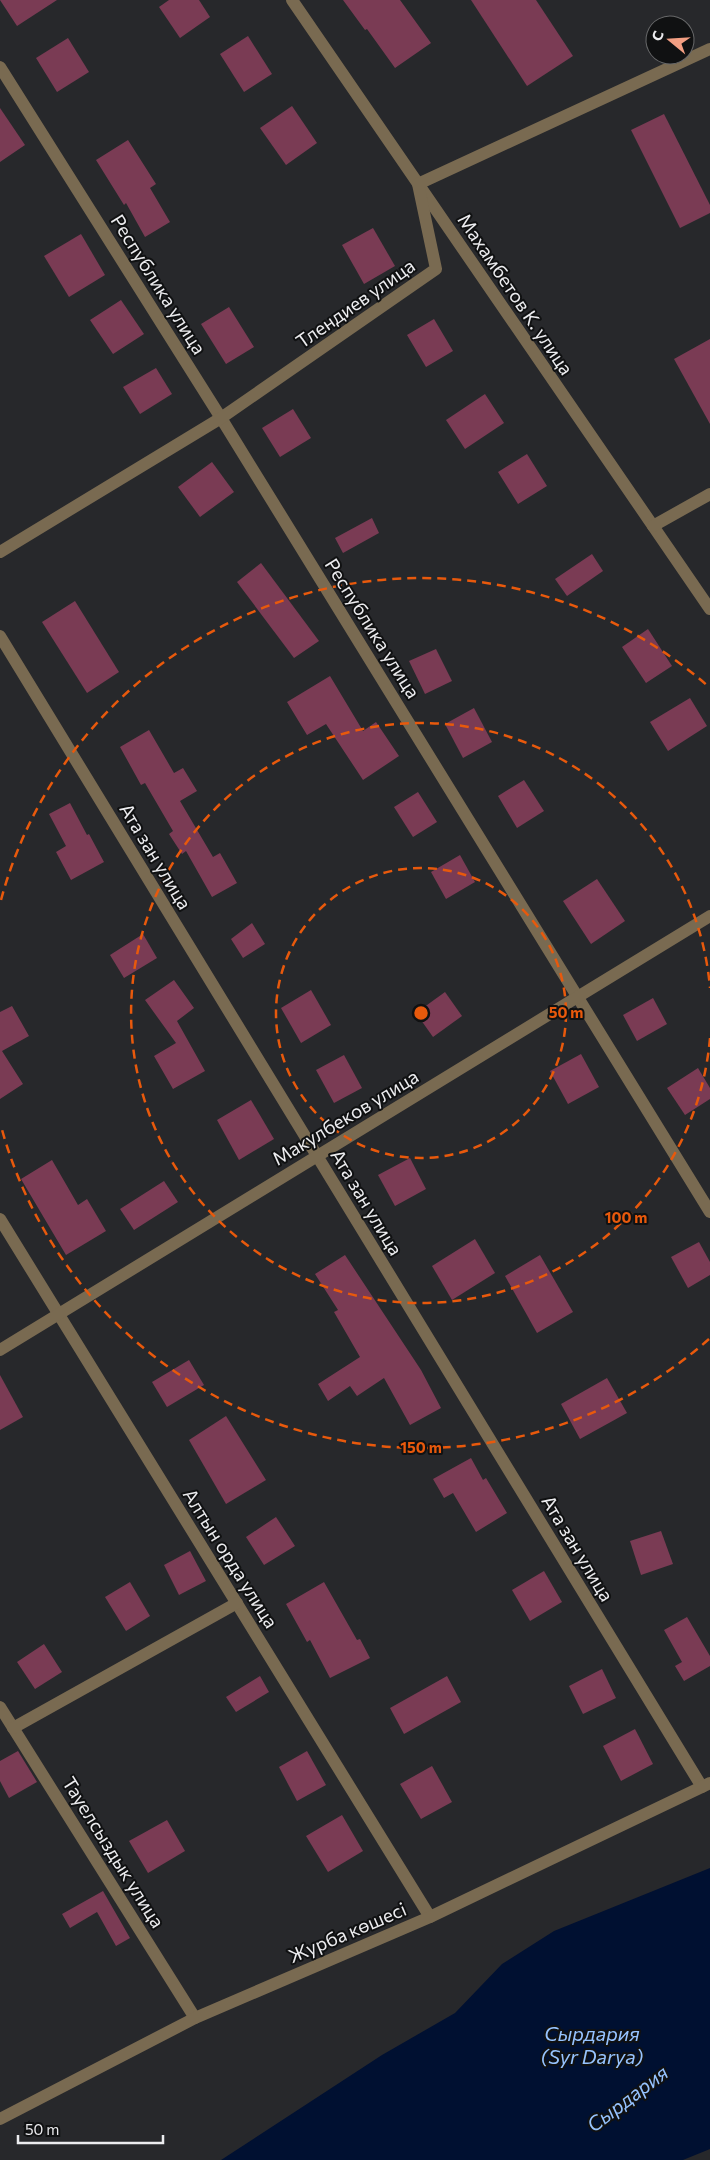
<svg xmlns="http://www.w3.org/2000/svg" width="710" height="2160" viewBox="0 0 710 2160" font-family="Commissioner,sans-serif">
  <rect width="100%" height="100%" fill="#27282b"/>
  <!-- water -->
  <path fill="#001031" d="M710,1868V2149L683,2160H221L382,2055L455,2013L502,1964L554,1931Z"/>
  <!-- building -->
  <g fill="#7a3b54">
    <path d="M0,0H57L17,26Z"/>
    <path d="M169,0H199L210,17L180,38L159,7Z"/>
    <path d="M343,0H400L431,43L395,68L367,29L365,30Z"/>
    <path d="M471,0H536L573,56L527,86Z"/>
    <path d="M248,36L272,74L244,92L220,54Z"/>
    <path d="M68,38L89,72L57,92L36,58Z"/>
    <path d="M292,106L317,143L286,165L260,128Z"/>
    <path d="M0,108L25,145L0,162Z"/>
    <path d="M664,114L710,205V213L680,228L631,130Z"/>
    <path d="M128,140L156,184L150,188L170,222L145,237L126,203L124,205L96,160Z"/>
    <path d="M373,228L395,266L364,284L342,245Z"/>
    <path d="M81,234L105,275L69,297L44,256Z"/>
    <path d="M121,300L144,334L113,354L90,320Z"/>
    <path d="M229,307L254,347L226,364L201,324Z"/>
    <path d="M434,319L453,351L426,367L407,335Z"/>
    <path d="M710,339V424L674,359Z"/>
    <path d="M156,368L172,394L140,414L123,387Z"/>
    <path d="M485,394L504,423L465,449L446,420Z"/>
    <path d="M293,409L311,438L280,457L262,428Z"/>
    <path d="M527,454L547,486L518,504L498,472Z"/>
    <path d="M212,462L234,492L200,517L178,487Z"/>
    <path d="M372,518L379,533L343,553L335,538Z"/>
    <path d="M592,554L603,571L567,596L555,579Z"/>
    <path d="M261,563L319,641L294,658L237,582Z"/>
    <path d="M75,601L119,672L87,693L42,622Z"/>
    <path d="M648,629L672,666L646,683L622,647Z"/>
    <path d="M436,649L452,681L425,694L409,661Z"/>
    <path d="M330,676L363,731L376,722L399,756L363,780L326,724L307,735L287,702Z"/>
    <path d="M690,698L707,726L668,751L650,722Z"/>
    <path d="M474,708L492,742L463,758L445,724Z"/>
    <path d="M149,730L174,773L183,768L197,791L180,801L213,857L220,853L237,883L212,897L186,851L182,854L169,834L173,831L145,783L141,785L120,747Z"/>
    <path d="M524,780L544,811L517,828L498,796Z"/>
    <path d="M418,792L437,822L413,837L394,807Z"/>
    <path d="M70,803L87,835L89,834L104,862L71,880L56,852L66,846L49,814Z"/>
    <path d="M460,855L475,882L446,899L431,872Z"/>
    <path d="M597,879L625,921L591,944L563,901Z"/>
    <path d="M252,923L265,944L243,958L231,939Z"/>
    <path d="M143,934L157,958L124,978L110,955Z"/>
    <path d="M174,980L194,1008L177,1021L205,1071L173,1089L154,1056L176,1043L145,1000Z"/>
    <path d="M311,990L331,1025L301,1043L281,1008Z"/>
    <path d="M445,992L462,1016L433,1037L416,1013Z"/>
    <path d="M653,998L667,1024L637,1041L623,1015Z"/>
    <path d="M12,1006L29,1036L2,1051L23,1084L0,1099V1012Z"/>
    <path d="M581,1054L599,1087L568,1104L550,1071Z"/>
    <path d="M344,1055L362,1088L334,1103L316,1070Z"/>
    <path d="M698,1068L710,1088V1099L685,1115L667,1088Z"/>
    <path d="M251,1100L274,1139L239,1160L217,1120Z"/>
    <path d="M410,1158L426,1189L395,1206L378,1175Z"/>
    <path d="M52,1160L78,1205L87,1199L106,1231L66,1255L21,1179Z"/>
    <path d="M164,1181L178,1202L134,1230L120,1209Z"/>
    <path d="M475,1239L495,1273L452,1300L432,1266Z"/>
    <path d="M699,1242L710,1262V1275L688,1288L671,1257Z"/>
    <path d="M345,1255L421,1370L441,1408L410,1425L384,1378L357,1396L350,1386L328,1401L318,1384L360,1357L334,1312L338,1310L315,1274Z"/>
    <path d="M540,1255L573,1312L537,1333L505,1276Z"/>
    <path d="M189,1360L204,1385L167,1407L152,1382Z"/>
    <path d="M0,1375L23,1417L0,1430Z"/>
    <path d="M607,1378L627,1413L580,1439L561,1404Z"/>
    <path d="M226,1416L266,1480L226,1504L189,1440Z"/>
    <path d="M471,1458L483,1480L486,1478L507,1513L476,1532L453,1493L444,1498L433,1479Z"/>
    <path d="M276,1517L295,1546L264,1565L246,1537Z"/>
    <path d="M661,1531L673,1564L641,1575L630,1541Z"/>
    <path d="M190,1551L206,1581L179,1595L164,1565Z"/>
    <path d="M544,1571L562,1602L530,1621L512,1590Z"/>
    <path d="M130,1582L150,1616L126,1631L105,1597Z"/>
    <path d="M324,1582L357,1640L360,1639L370,1658L330,1678L310,1640L307,1642L286,1604Z"/>
    <path d="M687,1617L710,1656V1666L684,1681L675,1666L682,1662L664,1630Z"/>
    <path d="M44,1644L62,1672L35,1689L17,1662Z"/>
    <path d="M602,1669L616,1698L583,1714L569,1686Z"/>
    <path d="M260,1676L269,1692L236,1712L226,1697Z"/>
    <path d="M447,1676L461,1702L404,1734L390,1708Z"/>
    <path d="M635,1729L653,1764L621,1781L603,1746Z"/>
    <path d="M18,1751L37,1782L9,1798L0,1781V1761Z"/>
    <path d="M307,1751L326,1785L297,1801L279,1767Z"/>
    <path d="M432,1766L452,1802L421,1819L400,1784Z"/>
    <path d="M342,1815L363,1851L328,1872L306,1836Z"/>
    <path d="M167,1820L185,1851L148,1873L129,1841Z"/>
    <path d="M103,1891L130,1938L116,1946L97,1912L70,1928L62,1914Z"/>
  </g>
  <g fill="none" stroke-linecap="round" stroke-linejoin="round">
    <!-- street -->
    <g stroke="#796a51" stroke-width="12">
      <path d="M292,0L710,609"/>
      <path d="M0,67L221,418L710,1212"/>
      <path d="M653,526L710,494"/>
      <path d="M0,552L221,418L436,269L418,184L710,49"/>
      <path d="M0,636L702,1787"/>
      <path d="M0,1219L430,1917"/>
      <path d="M0,1350L710,916"/>
      <path d="M0,1707L195,2018"/>
      <path d="M13,1728L237,1603"/>
      <path d="M0,2119L195,2018L430,1917L710,1783"/>
    </g>
  </g>
  <!-- distance rings -->
  <g fill="none" stroke="#e8590c" stroke-width="2.5" stroke-dasharray="9 6">
    <circle cx="421" cy="1013" r="145"/>
    <path d="M710 1038A290 290 0 1 1 710 988"/>
    <path d="M709 1339A435 435 0 0 1 1 1126M1 900A435 435 0 0 1 709 687"/>
  </g>
  <g text-anchor="middle" dominant-baseline="central" stroke-width="4" stroke-linejoin="round" paint-order="stroke">
    <!-- street labels -->
    <g font-size="19" fill="#ececef" stroke="#101112">
      <text transform="translate(159 284) rotate(58)">Республика улица</text>
      <text transform="translate(516 294) rotate(56)">Махамбетов К. улица</text>
      <text transform="translate(355 303) rotate(-35)">Тлендиев улица</text>
      <text transform="translate(373 628) rotate(58)">Республика улица</text>
      <text transform="translate(156 856) rotate(59)">Ата зан улица</text>
      <text transform="translate(345 1117) rotate(-31)">Макулбеков улица</text>
      <text transform="translate(367 1202) rotate(59)">Ата зан улица</text>
      <text transform="translate(578 1548) rotate(59)">Ата зан улица</text>
      <text transform="translate(231 1558) rotate(58)">Алтын орда улица</text>
      <text transform="translate(114 1852) rotate(58)">Тауелсыздык улица</text>
      <text transform="translate(347 1932) rotate(-23)">Журба көшесі</text>
    </g>
    <!-- water labels -->
    <g font-size="20" font-style="italic" fill="#96c3ff" stroke="#101112">
      <text x="592" y="2033">Сырдария<tspan x="592" dy="23">(Syr Darya)</tspan></text>
      <text transform="translate(627 2098) rotate(-37)">Сырдария</text>
    </g>
  </g>
  <circle cx="421" cy="1013" r="8" fill="#e8590c" stroke="#101112" stroke-width="2.5"/>
  <g font-size="15" text-anchor="middle" font-weight="bold" fill="#e8590c" stroke="#101112" stroke-width="4" stroke-linejoin="round" paint-order="stroke">
    <text x="566" y="1018">50 m</text>
    <text x="626" y="1223">100 m</text>
    <text x="421" y="1453">150 m</text>
  </g>
  <!-- north arrow -->
  <g transform="translate(670 40) rotate(288)"><circle r="24" fill="#101112" stroke="#68696a"/>
  <path d="M0-4L9 19L0 12L-9 19Z" fill="#f39f83"/>
  <text y="-8" font-size="14" font-weight="bold" text-anchor="middle" fill="#ececef">С</text>
  </g>
  <!-- scale -->
  <path d="M18 2135v8h145v-8" fill="none" stroke="#ececef" stroke-width="2.5"/>
  <text x="25" y="2135" font-size="15" fill="#ececef" stroke="#101112" stroke-width="4" paint-order="stroke">50 m</text>
</svg>
